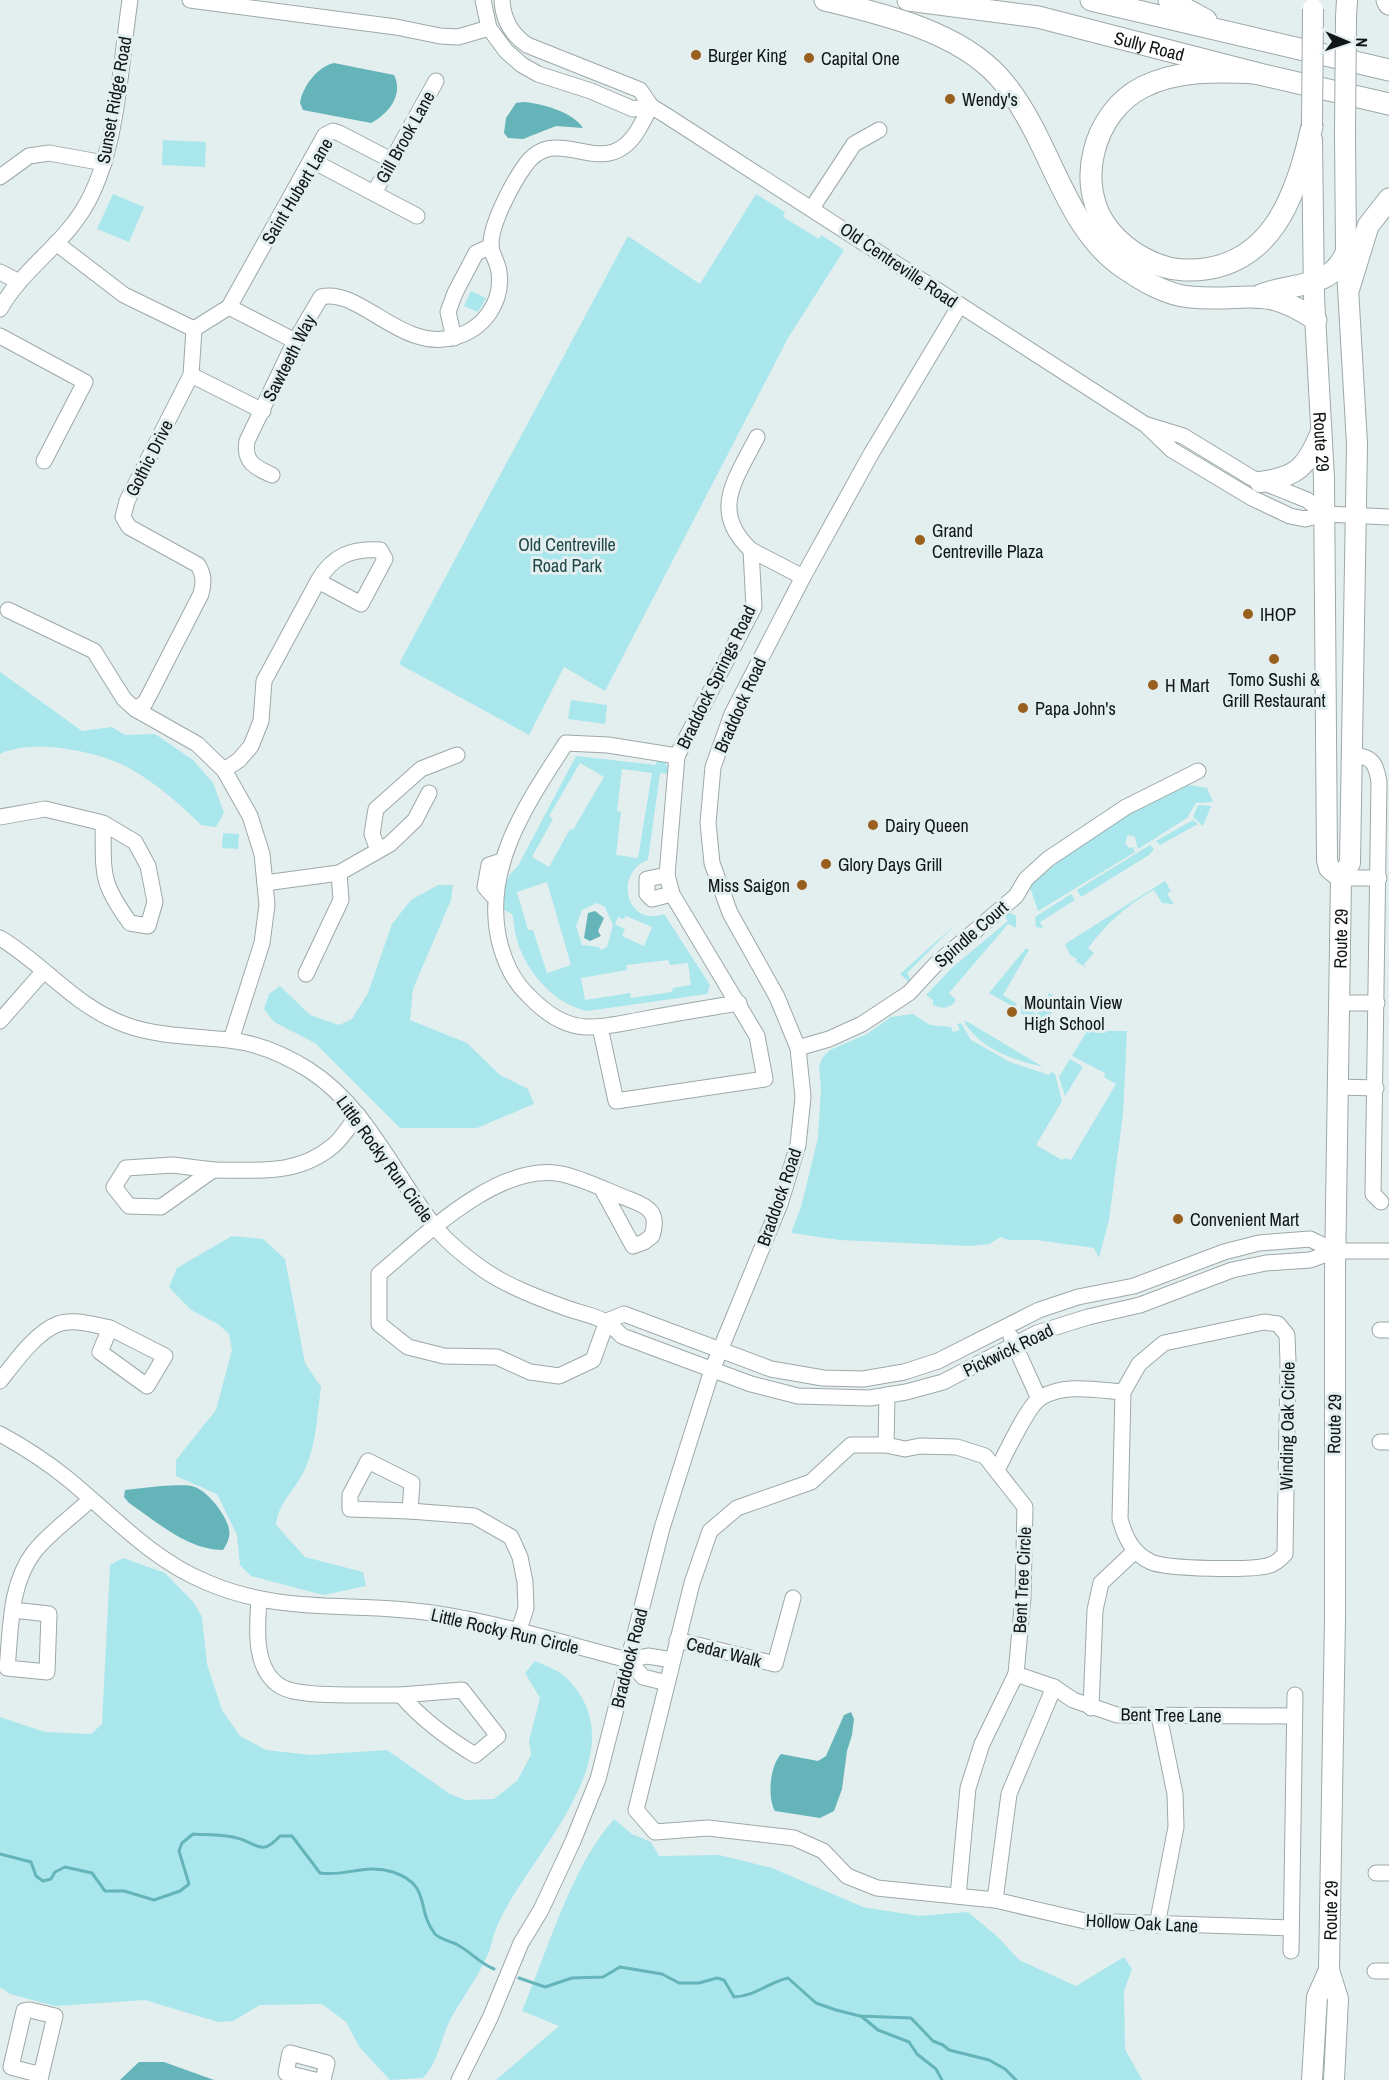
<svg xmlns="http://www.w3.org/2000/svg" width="1389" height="2080" viewBox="0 0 1389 2080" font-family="'Archivo Narrow',sans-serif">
  <rect width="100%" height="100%" fill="#e3eeef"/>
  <!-- green -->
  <g fill="#a9e7ec" fill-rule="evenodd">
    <path d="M163,140L206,142L205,167L162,165Z"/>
    <path d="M113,194L144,207L129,242L97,229Z"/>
    <path d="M756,194L785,212L783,217L819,239L821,235L844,250L788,338L605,691L564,667L529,735L399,664L628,236L700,284Z"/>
    <path d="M471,291L486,298L478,312L464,306Z"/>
    <path d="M0,672L82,731L112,727L125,735L155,734L193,760L213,783L224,813L216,827L201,825C180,804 156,783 129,768C99,751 31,738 0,754Z"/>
    <path d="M571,700L607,705L605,724L568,719Z"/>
    <path d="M576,756L656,765L657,759H663L668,767L667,774L660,773L648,860C613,872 626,928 664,914L710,985L707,994L587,1011C552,1004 522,967 515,932C514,926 514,920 512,914L504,910C505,889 502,880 518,866ZM580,763L604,777L573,830L570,829L549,867L532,857L553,819L549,816ZM622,769L652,773L638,858L616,855L621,812L617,811ZM547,882L571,965L547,973L533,930H528L517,892ZM597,903L605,907L613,925L607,947L601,950L599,947L582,945L576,926L582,910ZM626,916L652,927L644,946L622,936L625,929L615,924L618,917L624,919ZM668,960L670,965L688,963L691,985L673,988L672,992L631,998L630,993L585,1000L581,978L627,970L626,965Z"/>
    <path d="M1183,784L1207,788L1213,802L1196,803L1187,818L1138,849L1135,837L1128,835L1125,843L1129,848L1133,847L1135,852L1038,911L1031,890H1024L1092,834Z"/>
    <path d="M1198,805L1211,806L1203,826L1193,817Z"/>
    <path d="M1193,820L1198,824L1160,845L1156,841Z"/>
    <path d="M223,833L239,834L238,849L222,848Z"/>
    <path d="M1150,845L1154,849L1149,855L1081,897L1077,890Z"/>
    <path d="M1165,881L1171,891L1167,894L1174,904L1162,903L1154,890L1152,891C1126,906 1106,924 1088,948L1094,953L1084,964L1086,967L1076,962L1077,959L1070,955L1065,944Z"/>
    <path d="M438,885H453L451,900L413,989L410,1020L467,1043L500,1075L528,1089L534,1104L477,1128H400L315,1043L274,1022L264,1009L269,994L280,986L310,1015L339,1025L352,1019L368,993L392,924L411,900Z"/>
    <path d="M1071,894L1075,900L1040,922L1043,928L1036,927L1035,917Z"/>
    <path d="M1009,912L1016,916V928L1008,924L949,993L956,1000C951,1009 941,1009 933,1005V1000L926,995L954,966L1008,921L1004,915Z"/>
    <path d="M957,923L907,973L911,981L909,982L900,974Z"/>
    <path d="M1026,948L1029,950L1003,995L1017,1004L1014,1007L989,993Z"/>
    <path d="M1049,993L1060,999L1043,1026L1021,1013V1006L1037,1014Z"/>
    <path d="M913,1014L930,1025L951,1027L953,1032L960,1030L957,1024L961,1023L971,1040L1010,1062L1049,1075L1051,1072L1055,1074L1062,1101L1036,1145L1062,1160L1065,1158L1071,1160L1116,1084L1104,1077L1105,1073L1072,1056L1087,1031H1127L1123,1114L1109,1220L1099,1258L1094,1248L1036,1240H1009L1001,1237L989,1244L970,1246L840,1240L791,1233L801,1207L818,1138L821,1089L819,1067L822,1058L830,1050L867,1034L891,1017Z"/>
    <path d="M964,1021L968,1022L1043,1067C1014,1060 979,1049 964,1021Z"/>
    <path d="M1070,1059L1083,1067L1065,1096L1059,1077Z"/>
    <path d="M232,1236L263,1239L285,1259L305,1363L321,1387C317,1416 316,1450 302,1475C292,1493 278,1504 276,1525L305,1557L363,1572L366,1586L323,1595L251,1576L240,1565L237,1535L217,1494L176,1476V1460L216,1410L232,1350L229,1334L218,1324L191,1310L169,1287L177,1268Z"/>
    <path d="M123,1558L165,1573L194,1603L202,1617L207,1664L222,1710L240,1736L266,1750L311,1755L387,1750L450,1794L465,1800L494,1799L517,1781L531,1755L529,1741L540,1698L525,1673L535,1661C543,1665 556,1669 563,1675C646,1749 528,1855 498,1924C493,1934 492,1945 488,1954C478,1978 461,1999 449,2022C440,2042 438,2062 423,2078L390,2080L360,2048L346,2022L322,2004L260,2005L233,2021L218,2022L145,2000L55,2006L10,1994L0,1987V1717L45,1732L91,1734L102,1724L110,1565Z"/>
    <path d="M614,1819L632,1834L651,1842L659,1856L719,1855L772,1868L863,1907L919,1916L968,1912L999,1938L1019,1960L1076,1986L1124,1957L1132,1969L1124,1991L1125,2049L1142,2080H496L559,2026L522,2011C548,1950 570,1869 614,1819Z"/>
  </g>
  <!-- water -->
  <g fill="#64b4ba">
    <path d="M334,63L394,75C404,95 388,114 371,123L303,110L300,103C302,87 318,66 334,63Z"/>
    <path d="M523,102C541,103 573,112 583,128L556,126L523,139L508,138L504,133L506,118L516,103Z"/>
    <path d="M595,911L604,918L598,931L601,936L590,941L584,938L588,913Z"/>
    <path d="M161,1486C171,1486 186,1484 195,1487C209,1492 233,1522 229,1537C228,1542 225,1547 223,1550C188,1550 157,1522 129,1503L124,1497L125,1490Z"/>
    <path d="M851,1712L854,1719L852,1735L847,1751L842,1789L834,1811L820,1818L775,1811C767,1797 770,1766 781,1754L818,1761L826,1756L844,1715Z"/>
    <path d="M139,2062H164L214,2080H120Z"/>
  </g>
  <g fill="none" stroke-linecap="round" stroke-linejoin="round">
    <!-- stream -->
    <g stroke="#64b4ba" stroke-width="3">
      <path d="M0,1854L31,1862L36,1876L43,1881L51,1879L55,1872L65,1867L92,1873L105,1891H124L154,1900L180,1891L189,1884L179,1851L182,1843L193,1834C207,1835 224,1834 237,1838C257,1843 261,1857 280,1836H292L320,1873C345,1877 365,1863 393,1872C433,1886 415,1909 435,1934C440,1939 449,1941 456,1944C470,1951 479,1963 494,1969"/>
      <path d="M519,1978L545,1987L572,1978L603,1977L620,1967L662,1974L679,1983H699L717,1978L724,1980L734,1997C756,1996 767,1983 788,1978L816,2003L836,2010L860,2016L911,2018L933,2041L943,2045L949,2050L989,2060L1005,2069L1016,2080"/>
      <path d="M861,2016L878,2030L909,2042L917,2054L936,2069L942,2080"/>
    </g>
    <defs>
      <g id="minor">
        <path d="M190,0L396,27L440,36L458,37L489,28"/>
        <path d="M483,0L489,28L506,51L522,65L538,74L591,91L633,109L651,106"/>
        <path d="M502,0C503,20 511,34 527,45L640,90L651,106L667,116L1146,425L1172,450L1252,498L1290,516L1305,519L1325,514L1389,517"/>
        <path d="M311,160L417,216"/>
        <path d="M0,177L29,156L49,153L104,163"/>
        <path d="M374,193L436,81"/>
        <path d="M812,208L854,144L879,130"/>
        <path d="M56,243L124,295L194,329"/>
        <path d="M0,272L19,282"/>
        <path d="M229,307L295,341"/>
        <path d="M0,309C21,271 60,247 83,210C118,154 120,66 130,0"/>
        <path d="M194,329L229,307L325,135L333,131L339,133L391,160"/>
        <path d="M0,336L85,382L44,461"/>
        <path d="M454,338L448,312L455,293L476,253L491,246"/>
        <path d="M191,375L263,411"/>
        <path d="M1147,425L1183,436L1252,478L1307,500L1325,514"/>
        <path d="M272,475C256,468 243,462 247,441L295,341L321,297C360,287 402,353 455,337C484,329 503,302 499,272C498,263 492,255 491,246C490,225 512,184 524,167C552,124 592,170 623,147C637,137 643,120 651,106"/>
        <path d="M751,550C709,511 736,479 757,437"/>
        <path d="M8,610L94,651L124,699L135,709L197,744L224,770L250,816L262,854L267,905L262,943L231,1040"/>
        <path d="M135,709L145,703L201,594C204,582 204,575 198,565L129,527L123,517L127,501L191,375L194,329"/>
        <path d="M1352,755C1372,756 1376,763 1379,782L1373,1194L1381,1202"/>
        <path d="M677,756L608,745L566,743C527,803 481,869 500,944C505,963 513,981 528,995C543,1011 563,1026 586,1027C604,1028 623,1023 640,1020C673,1014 706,1008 739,1003"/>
        <path d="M224,770L239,760L251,746L261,721L264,681L318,581L361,604L385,559L380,550C352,548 332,556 318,581"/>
        <path d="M0,817L45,809L103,823L135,842L148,866L155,902L148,926L130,923C99,880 104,874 103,823"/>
        <path d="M378,850L372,834L376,809L421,769L457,755"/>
        <path d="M667,875L647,879V894L652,899L672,894"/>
        <path d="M1341,878H1379"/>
        <path d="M265,883L339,873L390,844L415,820L429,793"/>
        <path d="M492,895L485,887L489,865L501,861"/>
        <path d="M0,938C45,965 75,1007 126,1025C159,1037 195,1036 229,1040C257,1043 285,1055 309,1070C367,1107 395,1177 436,1228C449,1244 467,1258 484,1270C509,1287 539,1298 566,1308C592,1317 602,1315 622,1336L751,1384L798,1396L870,1398L906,1392L943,1382L1037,1333L1088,1317L1140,1305L1232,1270L1266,1263L1310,1260L1335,1251H1389"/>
        <path d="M306,974L341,900L339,873"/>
        <path d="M1339,1003H1377"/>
        <path d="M0,1021L43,972"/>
        <path d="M600,1027L616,1101L765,1079L757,1036L672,894L667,875L677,756L754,607L751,550L803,577"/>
        <path d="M798,1048L829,1039L862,1024L909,993L935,965L1016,896L1026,879L1048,859L1126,807L1198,771"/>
        <path d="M1338,1087L1376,1088"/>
        <path d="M173,1165L213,1170L161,1207L129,1206L114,1187L126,1168Z"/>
        <path d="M213,1170C257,1170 298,1176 334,1145C343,1137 350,1125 358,1115"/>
        <path d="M602,1189L633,1246L644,1242L652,1236C659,1214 650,1207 631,1200C609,1192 585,1179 562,1174C499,1161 423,1237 379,1274V1324L408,1347L444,1356L497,1357L530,1372L559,1376L593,1360L607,1321"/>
        <path d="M607,1321L624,1314L771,1369L823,1378L863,1379L904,1372L938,1361L1039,1310L1078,1297L1134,1286L1224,1252L1259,1243L1310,1239L1335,1251"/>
        <path d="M110,1328L165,1356L147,1386L100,1352Z"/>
        <path d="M1380,1330H1389"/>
        <path d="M1011,1337L1039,1399"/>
        <path d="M0,1381C15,1362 35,1333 58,1324C73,1318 94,1325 110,1328"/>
        <path d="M0,1434C24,1447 47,1462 68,1479C113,1516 151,1559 206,1582C287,1617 357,1600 438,1614C502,1624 566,1644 628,1660L648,1656L672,1660"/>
        <path d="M1380,1442H1389"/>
        <path d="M851,1445H886L905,1449L920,1446L957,1447L985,1456L1025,1507L1023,1597L1016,1674L1054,1687L1009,1794L995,1900L877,1888L847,1876L823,1851L794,1838L708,1828L655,1832L636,1810L692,1583L710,1531L737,1508L811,1482Z"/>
        <path d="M886,1445L887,1395"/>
        <path d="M368,1461L412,1483L410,1511L350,1509V1495Z"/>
        <path d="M997,1470C1005,1455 1027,1407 1040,1398C1064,1383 1097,1390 1123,1392L1139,1364L1164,1343L1264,1322L1278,1324L1287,1335L1288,1362L1285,1554C1280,1559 1277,1563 1270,1565C1254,1571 1167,1569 1151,1562C1132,1553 1125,1537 1120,1519L1123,1392"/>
        <path d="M410,1511L474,1516L511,1537L520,1557L525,1582L526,1608L518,1633"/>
        <path d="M259,1600C257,1627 253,1669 280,1686C299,1699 376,1694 401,1695"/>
        <path d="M13,1610L49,1614L47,1672L7,1668C11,1630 9,1585 34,1552C49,1533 73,1516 91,1499"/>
        <path d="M677,1640L775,1664L793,1598"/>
        <path d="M628,1660L643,1677L667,1683"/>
        <path d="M1054,1687L1073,1700L1117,1715L1294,1716"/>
        <path d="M462,1690L498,1736L475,1755C447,1738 422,1720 401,1695Z"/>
        <path d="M1091,1708L1095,1610L1101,1583L1135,1551"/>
        <path d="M1376,1873H1389"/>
        <path d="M958,1896L968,1788L982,1744L1016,1674"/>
        <path d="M995,1900L1085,1921L1291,1928"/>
        <path d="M1157,1925L1176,1827L1175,1794L1159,1716"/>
        <path d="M1291,1951L1295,1695"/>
        <path d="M1375,1971H1389"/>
        <path d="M40,2080L41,2075L55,2016L30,2010L24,2011L11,2067L41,2075"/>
        <path d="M315,2080L286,2073L290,2053L327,2063L323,2080"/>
        <path d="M459,2080L490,2018L521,1943L541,1910L573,1841L598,1779L662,1528L712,1370L780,1204L798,1145L803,1097L798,1048L777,997L730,913L712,863L708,823L713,767L732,714L803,577L871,454L960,305"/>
      </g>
      <g id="major">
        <path d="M1346,17L1347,0"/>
        <path id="s1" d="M1312,140L1314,297L1324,479L1327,860L1329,868L1341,878"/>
        <path d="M1260,482C1298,477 1306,467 1321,432"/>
        <path d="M1312,2080L1317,1997L1329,1970"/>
        <path id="s2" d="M1334,2080L1338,1999L1329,1970L1335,1618V1274L1341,878L1350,863L1357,444L1346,253L1345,133"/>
      </g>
      <g id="highway">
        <path d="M825,0C882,14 957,31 998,76C1021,101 1037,135 1051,165C1069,203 1088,244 1124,268C1143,281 1166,295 1190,297C1247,303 1261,283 1316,320"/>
        <path id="s3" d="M908,0L1038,17L1255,73L1389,104"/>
        <path d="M1091,0L1389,70"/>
        <path d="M1169,0L1206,20"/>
        <path d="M1387,0L1389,4"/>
        <path d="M1255,73C1218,71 1177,70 1143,87C1093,112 1073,187 1110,231C1127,252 1157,269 1184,270C1270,273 1297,196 1312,126"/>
        <path d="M1349,288L1368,226L1389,199"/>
        <path d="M1261,295C1293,282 1330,290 1346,253"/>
      </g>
    </defs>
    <!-- minor casing -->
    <use href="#minor" stroke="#9da8a9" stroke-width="17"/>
    <!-- major casing -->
    <use href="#major" stroke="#9da8a9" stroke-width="22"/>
    <!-- highway casing -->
    <use href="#highway" stroke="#9da8a9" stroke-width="23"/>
    <!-- minor -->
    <use href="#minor" stroke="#fff" stroke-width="15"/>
    <!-- major -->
    <use href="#major" stroke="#fff" stroke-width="20"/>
    <!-- highway -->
    <use href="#highway" stroke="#fff" stroke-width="21"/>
    <defs>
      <g id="major-bridge">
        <path d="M1312,126L1313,9"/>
        <path d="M1345,133L1346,17"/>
      </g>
    </defs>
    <!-- major-bridge casing -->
    <use href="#major-bridge" stroke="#9da8a9" stroke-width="22" stroke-linecap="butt"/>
    <!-- major-bridge -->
    <use href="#major-bridge" stroke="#fff" stroke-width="20"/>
  </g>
  <!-- markers -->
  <g fill="#995f1e" stroke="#e3eeef" stroke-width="2">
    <circle cx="696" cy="55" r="6"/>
    <circle cx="809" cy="58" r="6"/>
    <circle cx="950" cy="99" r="6"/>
    <circle cx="920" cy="540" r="6"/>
    <circle cx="1248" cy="614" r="6"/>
    <circle cx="1274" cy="659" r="6"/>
    <circle cx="1153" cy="685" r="6"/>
    <circle cx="1023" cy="708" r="6"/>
    <circle cx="873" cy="825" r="6"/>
    <circle cx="826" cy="864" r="6"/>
    <circle cx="802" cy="885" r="6"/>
    <circle cx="1012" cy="1012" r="6"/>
    <circle cx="1178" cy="1219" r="6"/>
  </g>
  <g text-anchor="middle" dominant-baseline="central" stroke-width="6" stroke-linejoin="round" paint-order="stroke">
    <!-- street labels -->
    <g font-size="18" fill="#111515" stroke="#e3eeef">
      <text stroke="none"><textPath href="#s3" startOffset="246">Sully Road</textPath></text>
      <text transform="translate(114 100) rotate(-80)">Sunset Ridge Road</text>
      <text transform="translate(405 137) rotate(-61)">Gill Brook Lane</text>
      <text transform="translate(297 191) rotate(-59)">Saint Hubert Lane</text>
      <text transform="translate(899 265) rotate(34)">Old Centreville Road</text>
      <text transform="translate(289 358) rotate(-63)">Sawteeth Way</text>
      <text stroke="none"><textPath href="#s1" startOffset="302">Route 29</textPath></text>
      <text transform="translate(149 458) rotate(-63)">Gothic Drive</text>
      <text transform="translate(716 677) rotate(-64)">Braddock Springs Road</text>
      <text transform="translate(740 705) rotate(-66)">Braddock Road</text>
      <text transform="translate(971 934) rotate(-41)">Spindle Court</text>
      <text stroke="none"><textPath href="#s2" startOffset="1143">Route 29</textPath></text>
      <text transform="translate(385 1159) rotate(54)">Little Rocky Run Circle</text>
      <text transform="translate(779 1197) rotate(-71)">Braddock Road</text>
      <text transform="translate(1008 1350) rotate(-26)">Pickwick Road</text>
      <text transform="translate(1334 1424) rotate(-89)">Route 29</text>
      <text transform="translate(1287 1426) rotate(-89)">Winding Oak Circle</text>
      <text transform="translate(1022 1580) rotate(-87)">Bent Tree Circle</text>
      <text transform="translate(505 1631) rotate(13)">Little Rocky Run Circle</text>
      <text transform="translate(724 1652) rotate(14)">Cedar Walk</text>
      <text transform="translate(629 1658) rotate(-76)">Braddock Road</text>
      <text transform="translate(1171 1715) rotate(1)">Bent Tree Lane</text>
      <text stroke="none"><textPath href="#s2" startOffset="171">Route 29</textPath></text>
      <text transform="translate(1142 1923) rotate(3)">Hollow Oak Lane</text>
    </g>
    <!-- poi labels -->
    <g font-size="18" fill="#111515" stroke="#e3eeef" text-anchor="start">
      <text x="708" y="55">Burger King</text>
      <text x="821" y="58">Capital One</text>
      <text x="962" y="99">Wendy's</text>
      <text x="932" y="530">Grand<tspan x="932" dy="21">Centreville Plaza</tspan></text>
      <text x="1260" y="614">IHOP</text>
      <text x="1274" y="679" text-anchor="middle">Tomo Sushi &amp;<tspan x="1274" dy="21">Grill Restaurant</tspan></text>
      <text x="1165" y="685">H Mart</text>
      <text x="1035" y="708">Papa John's</text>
      <text x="885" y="825">Dairy Queen</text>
      <text x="838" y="864">Glory Days Grill</text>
      <text x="790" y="885" text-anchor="end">Miss Saigon</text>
      <text x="1024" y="1002">Mountain View<tspan x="1024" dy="21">High School</tspan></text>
      <text x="1190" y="1219">Convenient Mart</text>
    </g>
    <!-- park labels -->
    <g font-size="18" fill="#214749" stroke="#e3eeef">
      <text x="567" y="544">Old Centreville<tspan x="567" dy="21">Road Park</tspan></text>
    </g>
  </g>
  <!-- north arrow -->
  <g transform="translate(1347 42) rotate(92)" stroke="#e3eeef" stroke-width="4.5" paint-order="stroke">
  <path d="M0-4.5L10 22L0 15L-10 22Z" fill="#111515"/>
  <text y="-9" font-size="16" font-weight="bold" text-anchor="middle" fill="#111515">N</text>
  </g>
</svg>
